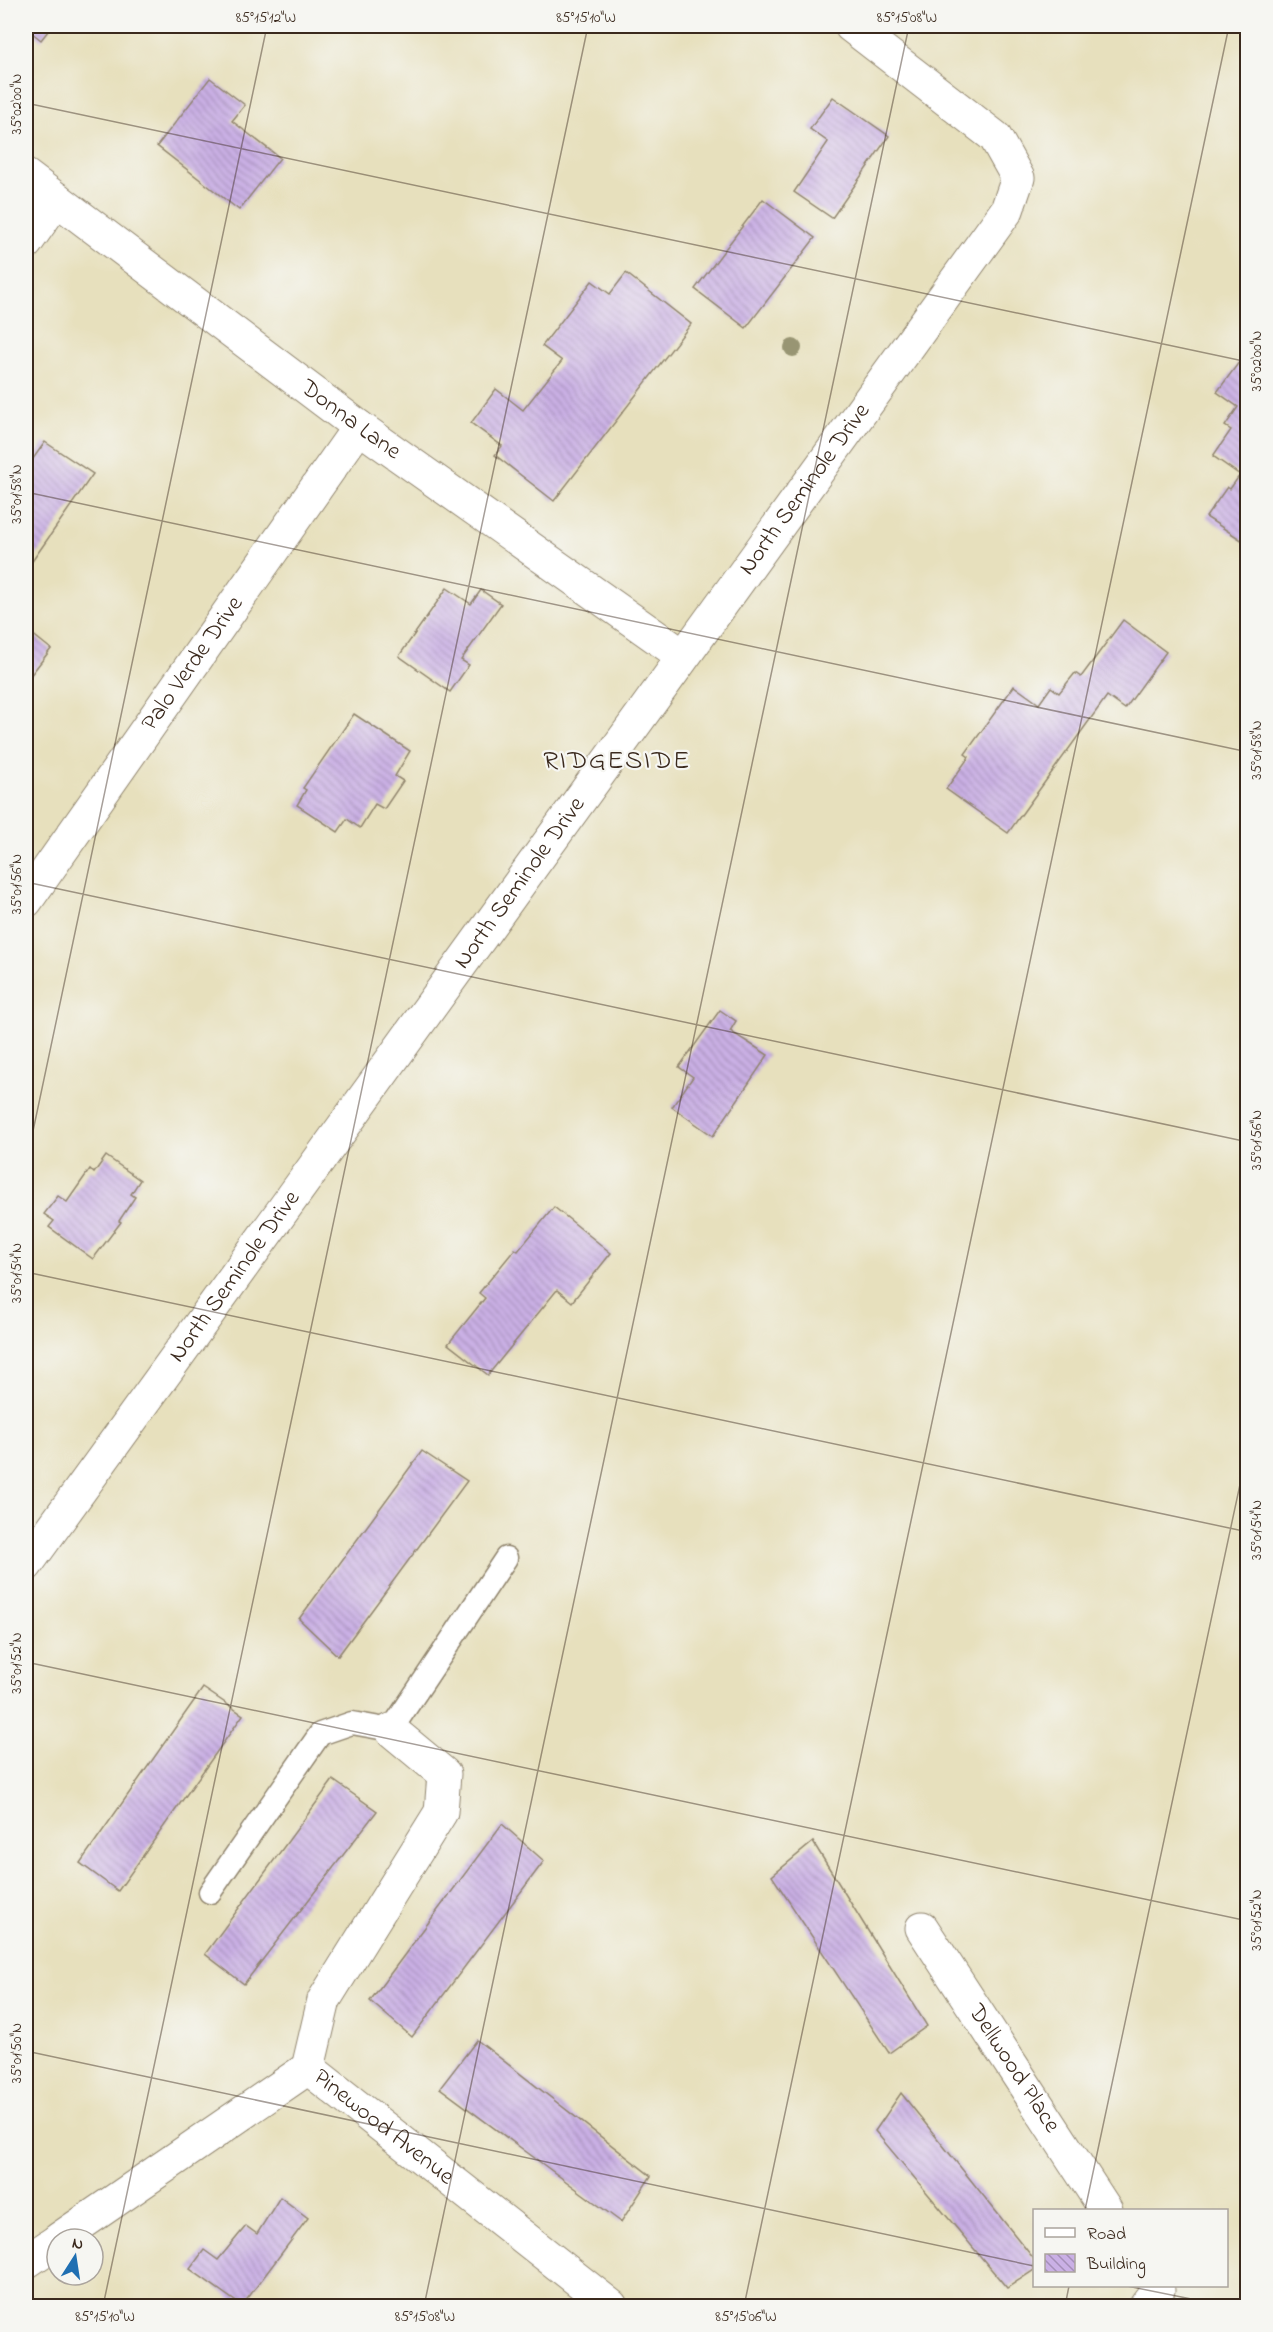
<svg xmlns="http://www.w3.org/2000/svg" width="1273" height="2332" viewBox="0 0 1273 2332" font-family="'Indie Flower',sans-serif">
  <defs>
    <pattern id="building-back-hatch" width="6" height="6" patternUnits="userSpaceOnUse" patternTransform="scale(1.5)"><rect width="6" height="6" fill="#cab0e5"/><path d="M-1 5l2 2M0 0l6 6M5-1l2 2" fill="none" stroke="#a58fb9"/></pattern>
  </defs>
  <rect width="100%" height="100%" fill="#f6f6f2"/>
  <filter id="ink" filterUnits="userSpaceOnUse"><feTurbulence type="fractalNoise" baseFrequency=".0167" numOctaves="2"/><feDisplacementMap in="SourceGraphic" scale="12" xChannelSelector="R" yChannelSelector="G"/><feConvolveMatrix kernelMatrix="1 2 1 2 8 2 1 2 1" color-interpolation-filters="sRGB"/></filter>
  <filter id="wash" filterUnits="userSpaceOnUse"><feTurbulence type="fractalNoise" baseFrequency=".008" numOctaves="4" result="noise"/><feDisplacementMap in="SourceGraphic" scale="24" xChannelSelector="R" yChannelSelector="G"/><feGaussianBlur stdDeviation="1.35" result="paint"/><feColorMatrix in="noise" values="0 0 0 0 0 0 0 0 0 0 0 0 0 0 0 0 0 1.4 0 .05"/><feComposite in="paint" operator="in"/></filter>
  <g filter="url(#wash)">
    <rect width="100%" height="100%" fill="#e7e0bd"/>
    <g id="blocks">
      <!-- building -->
      <g fill="url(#building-back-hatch)">
        <path d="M26,26H52L41,40L26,28Z"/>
        <path d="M210,78L245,105L232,121L280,158L239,210L157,146Z"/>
        <path d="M833,97L889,136L832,218L794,192L828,142L810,129Z"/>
        <path d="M763,199L815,238L746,328L695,289Z"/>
        <path d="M626,273L691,324L554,501L495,455L502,446L471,423L496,389L523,410L562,361L542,346L592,281L610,294Z"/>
        <path d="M1248,350V535L1243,541L1206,517L1227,487L1230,489L1240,475L1213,456L1231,430L1225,426L1238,407L1217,392Z"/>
        <path d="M45,442L93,474L26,570V460L30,463Z"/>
        <path d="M447,588L471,604L481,590L501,604L461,660L469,665L450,692L399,656Z"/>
        <path d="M1123,620L1166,652L1125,709L1107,696L1008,833L946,789L969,757L965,754L1014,686L1039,704L1051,687L1059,693L1075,673L1081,677Z"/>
        <path d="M26,629L51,649L26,681Z"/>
        <path d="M354,714L410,751L395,776L403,781L384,809L375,804L360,828L347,819L338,832L297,805L306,790L303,788Z"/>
        <path d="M720,1010L736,1021L730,1031L768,1055L713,1136L672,1107L693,1077L679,1067Z"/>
        <path d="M106,1156L140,1180L131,1194L135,1197L119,1221L121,1222L93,1259L49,1227L54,1221L44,1214L58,1196L67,1202L90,1169L94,1173Z"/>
        <path d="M554,1207L611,1253L572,1302L557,1290L488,1375L448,1344L485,1298L479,1293L515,1249L518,1251Z"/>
        <path d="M422,1451L467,1481L338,1656L299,1619Z"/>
        <path d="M203,1688L243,1715L118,1891L80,1863Z"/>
        <path d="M333,1780L377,1811L244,1984L205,1954Z"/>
        <path d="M502,1824L544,1861L412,2037L370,2001Z"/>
        <path d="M813,1842L927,2026L889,2053L772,1876Z"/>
        <path d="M477,2040L651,2176L621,2222L440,2088Z"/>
        <path d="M901,2093L1034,2259V2270L1007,2288L875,2131Z"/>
        <path d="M280,2197L308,2218L242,2306L190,2269L204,2250L218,2260L246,2226L257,2234Z"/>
      </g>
    </g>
  </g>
  <g filter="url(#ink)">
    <use href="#blocks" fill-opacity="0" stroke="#91856e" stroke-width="1.5"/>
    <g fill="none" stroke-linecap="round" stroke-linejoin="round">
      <defs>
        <path id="lane" d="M210,1892L320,1734L352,1723L391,1730L506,1558"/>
        <g id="street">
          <path id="s1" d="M26,176L359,427L683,656"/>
          <path d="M26,243L57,199"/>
          <path id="s2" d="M26,901L359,427"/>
          <path id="s3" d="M26,1565L1007,210L1018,178L995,137L851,26"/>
          <path id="s4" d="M922,1928L1106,2210"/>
          <path d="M308,2068L324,2000L441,1812L444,1774L391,1730"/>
          <path id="s5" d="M59,2239L308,2068L611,2306"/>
          <path d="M26,2262L57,2241"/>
          <path d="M1146,2306L1158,2290L1155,2286"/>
        </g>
      </defs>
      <!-- lane casing -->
      <use href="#lane" stroke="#91856e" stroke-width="25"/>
      <!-- street casing -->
      <use href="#street" stroke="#91856e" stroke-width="35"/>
      <!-- lane -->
      <use href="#lane" stroke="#fff" stroke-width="22"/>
      <!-- street -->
      <use href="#street" stroke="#fff" stroke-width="33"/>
    </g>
    <!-- trees -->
    <circle fill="#989573" cx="793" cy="348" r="9"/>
  </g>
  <!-- ticks -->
  <path fill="none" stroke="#3b2a1e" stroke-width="1.5" stroke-opacity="0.45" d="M26,103L1248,362M26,492L1248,752M26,882L1248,1142M26,1164L267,26M26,1272L1248,1532M26,1662L1248,1921M26,2051L1034,2266M1085,2210L1248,1447M1127,2286L1226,2306M103,2306L588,26M424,2306L909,26M744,2306L1229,26M1065,2306L1069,2286"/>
  <g text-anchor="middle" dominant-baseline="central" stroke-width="4.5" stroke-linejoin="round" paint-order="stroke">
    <!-- street labels -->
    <g font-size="24" fill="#3b2a1e" stroke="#f6f6f2">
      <text stroke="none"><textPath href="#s1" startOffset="406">Donna Lane</textPath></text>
      <text stroke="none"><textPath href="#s3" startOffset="1328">North Seminole Drive</textPath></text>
      <text stroke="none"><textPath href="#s2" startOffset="290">Palo Verde Drive</textPath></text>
      <text stroke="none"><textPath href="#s3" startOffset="842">North Seminole Drive</textPath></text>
      <text stroke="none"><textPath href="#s3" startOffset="356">North Seminole Drive</textPath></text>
      <text stroke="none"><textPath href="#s4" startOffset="168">Dellwood Place</textPath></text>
      <text stroke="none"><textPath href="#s5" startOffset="398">Pinewood Avenue</textPath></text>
    </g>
    <!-- quarter labels -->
    <g font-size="27" letter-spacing="1.5" fill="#3b2a1e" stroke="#f6f6f2">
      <text x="617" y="761">RIDGESIDE</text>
    </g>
  </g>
  <!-- margin -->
  <rect width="1273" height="2332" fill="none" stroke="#f6f6f2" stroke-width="66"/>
  <!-- legend -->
  <rect x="1033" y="2209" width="195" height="78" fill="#f6f6f2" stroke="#aba49d" stroke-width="1.5"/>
  <rect x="1045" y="2228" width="30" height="9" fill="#ffffff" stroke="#aba49d" stroke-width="1.5"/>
  <text x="1087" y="2239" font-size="18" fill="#3b2a1e">Road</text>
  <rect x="1045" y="2254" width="30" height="18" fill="url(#building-back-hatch)" stroke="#aba49d" stroke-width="1.5"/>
  <text x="1087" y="2269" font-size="18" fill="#3b2a1e">Building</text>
  <!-- north arrow -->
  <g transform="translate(75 2257) rotate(12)"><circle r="28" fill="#f6f6f2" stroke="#aba49d" stroke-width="1.5"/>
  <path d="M0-4.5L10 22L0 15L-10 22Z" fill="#1f6fb2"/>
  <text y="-9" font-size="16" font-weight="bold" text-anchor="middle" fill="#3b2a1e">N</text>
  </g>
  <rect x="33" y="33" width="1207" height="2266" fill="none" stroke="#3b2a1e" stroke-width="2"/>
  <g font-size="15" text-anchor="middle" fill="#3b2a1e">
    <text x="266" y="22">85°15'12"W</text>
    <text x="586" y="22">85°15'10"W</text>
    <text x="907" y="22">85°15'08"W</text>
    <text transform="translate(16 104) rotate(-90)" y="5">35°02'00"N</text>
    <text transform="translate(1256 361) rotate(-90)" y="5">35°02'00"N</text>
    <text transform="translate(16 494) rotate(-90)" y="5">35°01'58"N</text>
    <text transform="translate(1256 750) rotate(-90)" y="5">35°01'58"N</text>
    <text transform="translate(16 884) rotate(-90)" y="5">35°01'56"N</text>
    <text transform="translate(1256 1140) rotate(-90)" y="5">35°01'56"N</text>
    <text transform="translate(16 1273) rotate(-90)" y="5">35°01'54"N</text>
    <text transform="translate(1256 1530) rotate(-90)" y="5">35°01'54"N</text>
    <text transform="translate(16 1663) rotate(-90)" y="5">35°01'52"N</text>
    <text transform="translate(1256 1920) rotate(-90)" y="5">35°01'52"N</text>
    <text transform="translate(16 2053) rotate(-90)" y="5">35°01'50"N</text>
    <text x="105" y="2321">85°15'10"W</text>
    <text x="425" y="2321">85°15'08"W</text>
    <text x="746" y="2321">85°15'06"W</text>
  </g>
</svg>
